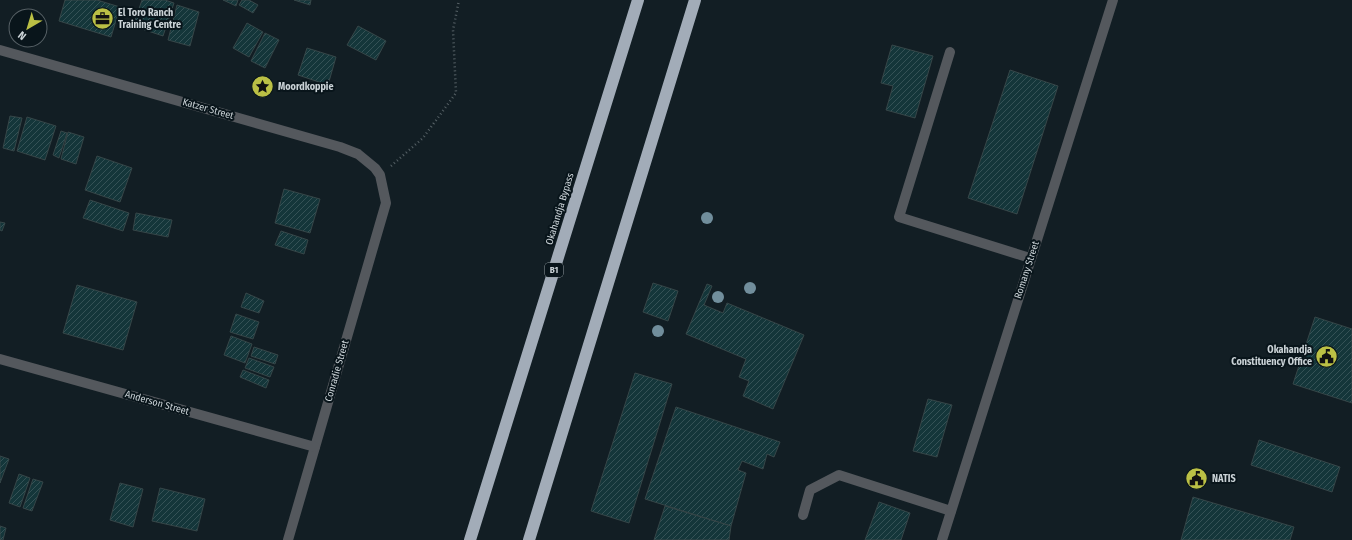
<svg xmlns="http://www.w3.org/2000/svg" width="1352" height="540" viewBox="0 0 1352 540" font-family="'Fira Sans Condensed',sans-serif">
  <defs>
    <pattern id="building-hatch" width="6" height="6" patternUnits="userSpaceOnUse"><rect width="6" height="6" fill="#14363a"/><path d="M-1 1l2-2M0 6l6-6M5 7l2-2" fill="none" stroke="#355256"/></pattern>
  </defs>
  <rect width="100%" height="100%" fill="#121e24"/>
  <!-- building -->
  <g fill="url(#building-hatch)" stroke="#364648">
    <path d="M65,0H97L120,7L111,37L59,21Z"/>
    <path d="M142,0H165L174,3L163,36L133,26Z"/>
    <path d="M223,0H238L236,6Z"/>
    <path d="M242,0H249L258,5L253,13L239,5Z"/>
    <path d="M294,0H311L310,5Z"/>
    <path d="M177,5L199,12L190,46L168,40Z"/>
    <path d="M247,23L263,32L249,57L233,48Z"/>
    <path d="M358,26L386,41L376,60L347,45Z"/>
    <path d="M265,33L279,40L265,68L251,61Z"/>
    <path d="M892,45L933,56L915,118L886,110L893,86L881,83Z"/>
    <path d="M307,48L336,57L328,85L298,75Z"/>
    <path d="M1010,70L1058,86L1017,214L968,198Z"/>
    <path d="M10,116L22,118L14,151L3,148Z"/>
    <path d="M27,117L56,126L45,160L17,151Z"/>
    <path d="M61,131L67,133L59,158L53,155Z"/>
    <path d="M68,132L84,137L76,164L61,159Z"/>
    <path d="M97,156L132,168L120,202L85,190Z"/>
    <path d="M284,189L320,199L310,233L275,223Z"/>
    <path d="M90,200L129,213L123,231L83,218Z"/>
    <path d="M136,213L172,220L168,237L133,230Z"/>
    <path d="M0,222L5,223L2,231L0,230Z"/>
    <path d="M281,231L308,240L304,254L275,245Z"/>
    <path d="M653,283L678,291L668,321L643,312Z"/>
    <path d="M707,284L712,286L704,305L723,313L727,303L804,335L773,409L743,396L749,381L739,377L746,359L686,334Z"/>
    <path d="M77,285L137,302L123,350L63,333Z"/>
    <path d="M246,293L264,301L259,313L241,307Z"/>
    <path d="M236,314L259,322L253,339L230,332Z"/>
    <path d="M1315,317L1352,329V403L1293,384Z"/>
    <path d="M231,336L252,344L245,363L224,355Z"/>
    <path d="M254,347L278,355L275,364L251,356Z"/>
    <path d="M249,358L274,367L270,377L245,368Z"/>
    <path d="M243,370L269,380L266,388L240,377Z"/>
    <path d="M635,373L672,384L629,523L591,511Z"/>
    <path d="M928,399L952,405L937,457L913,451Z"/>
    <path d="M676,407L780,442L774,457L767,454L763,469L742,461L738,470L746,473L731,526L645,499Z"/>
    <path d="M1259,440L1340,467L1332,492L1251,465Z"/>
    <path d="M0,456L9,459L0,483Z"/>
    <path d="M19,474L30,478L20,507L9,503Z"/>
    <path d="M33,479L43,482L32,511L23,508Z"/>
    <path d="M120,483L143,489L133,527L110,520Z"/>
    <path d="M160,488L205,499L197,531L152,521Z"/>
    <path d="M1193,497L1294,527L1290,540H1181Z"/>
    <path d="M879,502L910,513L901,540H865Z"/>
    <path d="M665,506L731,526L729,540H654Z"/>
    <path d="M0,526L6,528L3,540H0Z"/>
  </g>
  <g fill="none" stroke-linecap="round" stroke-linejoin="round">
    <!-- path -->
    <path stroke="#566166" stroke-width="2.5" stroke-dasharray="1 3" stroke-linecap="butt" d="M391,166L423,138L456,93L453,30L459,0"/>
    <!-- lane -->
    <g stroke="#54585d" stroke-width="10">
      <path d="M950,52L899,217L1030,258"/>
      <path d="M803,515L810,490L839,475L951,511"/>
    </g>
    <!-- street -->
    <g stroke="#54585d" stroke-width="10">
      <path d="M0,50L340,147L358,154L375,168L380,175L386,203L288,540"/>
      <path d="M0,359L315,447"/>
      <path d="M942,540L1113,0"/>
    </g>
    <!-- highway -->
    <g stroke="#a2acb8" stroke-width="12">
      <path d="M470,540L638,0"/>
      <path d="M529,540L695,0"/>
    </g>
  </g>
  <!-- trees -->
  <g fill="#718e9c">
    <circle cx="707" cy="218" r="6"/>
    <circle cx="750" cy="288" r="6"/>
    <circle cx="718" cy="297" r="6"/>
    <circle cx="658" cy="331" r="6"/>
  </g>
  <!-- icons -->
  <defs>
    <symbol id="office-disc" viewBox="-11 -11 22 22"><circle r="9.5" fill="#bbc045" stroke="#09151b"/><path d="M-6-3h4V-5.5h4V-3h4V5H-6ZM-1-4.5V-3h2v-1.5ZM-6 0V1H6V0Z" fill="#111"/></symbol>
    <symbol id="sight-disc" viewBox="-11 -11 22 22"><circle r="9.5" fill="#bbc045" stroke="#09151b"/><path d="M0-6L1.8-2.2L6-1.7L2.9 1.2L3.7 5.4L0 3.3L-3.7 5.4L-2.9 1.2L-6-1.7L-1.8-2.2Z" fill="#111"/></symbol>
    <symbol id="civic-disc" viewBox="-11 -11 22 22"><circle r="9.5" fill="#bbc045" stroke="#09151b"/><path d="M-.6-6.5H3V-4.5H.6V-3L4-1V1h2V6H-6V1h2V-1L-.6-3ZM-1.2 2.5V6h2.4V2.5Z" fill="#111"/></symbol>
  </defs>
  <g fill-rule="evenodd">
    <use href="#office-disc" x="90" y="6" width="25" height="25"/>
    <use href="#sight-disc" x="250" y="74" width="25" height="25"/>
    <use href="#civic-disc" x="1314" y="344" width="25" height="25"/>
    <use href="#civic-disc" x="1184" y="466" width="25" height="25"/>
  </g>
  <g text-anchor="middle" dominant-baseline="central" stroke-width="4" stroke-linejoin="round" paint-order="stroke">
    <!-- shield labels -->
    <rect fill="#09151b" stroke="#919a9f" stroke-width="1" x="545" y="263" width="18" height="14" rx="3"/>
    <g font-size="9" font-weight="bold" fill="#cbd3d7">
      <text x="554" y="270">B1</text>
    </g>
    <!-- poi labels -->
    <g font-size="10" font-weight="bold" fill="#cbd3d7" stroke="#09151b" text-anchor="start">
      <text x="118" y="13">El Toro Ranch<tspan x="118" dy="12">Training Centre</tspan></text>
      <text x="278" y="87">Moordkoppie</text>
      <text x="1312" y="350" text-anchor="end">Okahandja<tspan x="1312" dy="12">Constituency Office</tspan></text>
      <text x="1212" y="479">NATIS</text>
    </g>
    <!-- street labels -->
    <g font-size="10" fill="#cbd3d7" stroke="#09151b">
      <text transform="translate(208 109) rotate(16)">Katzer Street</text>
      <text transform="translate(560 209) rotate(-73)">Okahandja Bypass</text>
      <text transform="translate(1027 270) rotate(-72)">Romany Street</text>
      <text transform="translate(337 371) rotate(-74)">Conradie Street</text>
      <text transform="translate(157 403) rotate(16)">Anderson Street</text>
    </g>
  </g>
  <!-- north arrow -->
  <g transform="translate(28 28) rotate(218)"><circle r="19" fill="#09151b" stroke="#576166"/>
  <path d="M0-3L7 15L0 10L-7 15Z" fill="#bbc045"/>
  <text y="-6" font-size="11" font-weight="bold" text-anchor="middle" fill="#cbd3d7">N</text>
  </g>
</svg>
